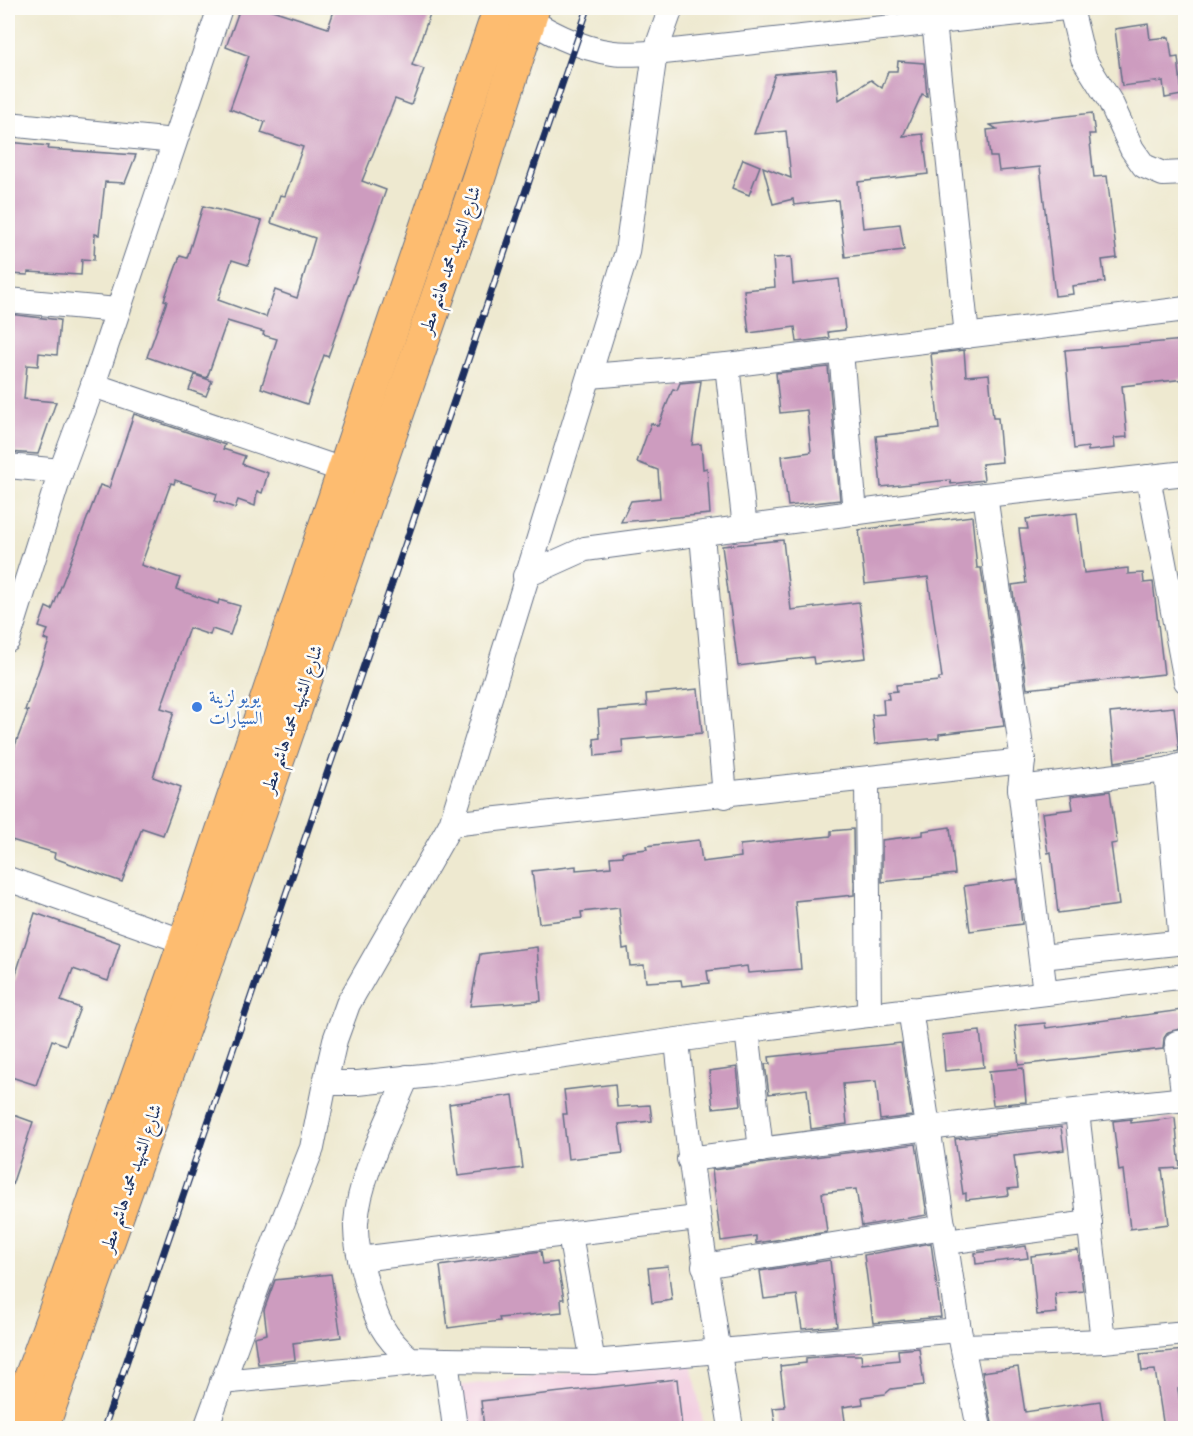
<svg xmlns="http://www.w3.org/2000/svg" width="1193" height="1436" viewBox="0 0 1193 1436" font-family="'IM FELL Great Primer',Amiri,serif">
  <rect width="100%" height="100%" fill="#fdfcf7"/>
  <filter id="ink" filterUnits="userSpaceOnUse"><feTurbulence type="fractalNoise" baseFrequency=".0167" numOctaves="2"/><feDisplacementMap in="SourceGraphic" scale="12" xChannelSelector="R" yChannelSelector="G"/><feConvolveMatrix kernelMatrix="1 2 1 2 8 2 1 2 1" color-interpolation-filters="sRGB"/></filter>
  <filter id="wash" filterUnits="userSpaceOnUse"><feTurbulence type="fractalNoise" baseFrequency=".008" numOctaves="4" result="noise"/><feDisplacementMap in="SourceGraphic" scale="24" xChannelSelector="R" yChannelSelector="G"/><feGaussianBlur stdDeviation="1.35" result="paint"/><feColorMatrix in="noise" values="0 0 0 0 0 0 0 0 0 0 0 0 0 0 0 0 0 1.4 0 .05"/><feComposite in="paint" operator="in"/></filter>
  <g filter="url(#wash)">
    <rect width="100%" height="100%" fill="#eee9d0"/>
    <!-- built -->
    <path fill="#f2cfe1" d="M691,1358L704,1428H463L457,1386Z"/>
    <g id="blocks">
      <!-- building -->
      <g fill="#cd9cbf">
        <path d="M240,8H266L328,28L335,8H432L412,65L424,69L411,105L395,99L362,181L386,190L328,357L324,355L307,404L261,388L277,339L263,335L264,332L227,321L207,378L147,357L167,301L164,300L180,256L187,258L203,206L262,221L248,265L232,260L218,300L266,317L275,290L297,298L315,238L271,223L280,195L285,196L303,147L261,133L265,122L230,109L249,56L226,47Z"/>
        <path d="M1148,24L1150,39L1169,37L1172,58L1178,57L1182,95L1165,98L1163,81L1122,86L1115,29Z"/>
        <path d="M898,61L924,63L927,96L922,94L903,136L923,134L928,174L858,182L863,228L900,224L904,250L845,257L838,200L794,205L793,199L773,204L763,167L791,178L786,131L754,134L775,74L836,69L839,100L871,80L882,88L888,71H897Z"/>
        <path d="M1092,113L1095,134H1089L1094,177L1107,176L1117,258L1102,260L1105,282L1072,286L1073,294L1055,296L1040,167L999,171L997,157H990L987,130L997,129L990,125Z"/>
        <path d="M8,142L49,146L48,149L136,155L125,183L105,182L99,235L95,234L94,260L82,259L81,275L28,272V275L8,274Z"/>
        <path d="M743,159L760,166L749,195L732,188Z"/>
        <path d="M791,257L793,284L839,279L845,330L828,332L829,338L797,342L795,327L749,333L744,290L775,287L773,258Z"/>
        <path d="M8,314L60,320L57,355L39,353L38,366L27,365L24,399L56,402L38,454L8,452Z"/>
        <path d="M1185,340V379L1122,386L1127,437L1114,438L1115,448L1088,451V447L1074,449L1065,350Z"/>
        <path d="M964,350L966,376L989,374L993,418H998L1002,462L982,464L984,480L951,484L950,480L881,487L876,436L939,429L931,354Z"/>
        <path d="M828,367L840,500L788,506L782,456L811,452L807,410L780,413L776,373Z"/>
        <path d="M195,375L212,381L206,396L189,390Z"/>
        <path d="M701,381L692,445L701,444L703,469L707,468L710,514L621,522L631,501L660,498L658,470L637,462L651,423L658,426L673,389L677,390L680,383Z"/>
        <path d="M134,414L225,445L223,449L245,456L242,464L268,473L262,493L257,491L255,506L238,500L235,508L215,501L217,494L175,480L174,484L171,483L141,565L180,578L176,589L218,604L219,600L240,606L230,635L212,629L210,635L189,628L161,708L174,712L153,777L181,787L163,835L142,828L122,882L54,858L55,853L8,839V764L28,711L25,710L49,641L44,639L48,630L39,627L46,607L52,610L100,485L109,488Z"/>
        <path d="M1077,513L1084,573L1128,568V574L1143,573L1144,583L1153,582L1164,674L1027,689L1012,585L1026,583L1019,529H1028L1026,519Z"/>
        <path d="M972,516L977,568H981L1004,726L939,734V738L875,744L872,715L884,714L883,699H889L888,692L897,691L896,685L939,681V678H942L928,577L865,584L859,530Z"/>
        <path d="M783,540L791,610L859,602L866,658L814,664L813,657L738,666L722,546Z"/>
        <path d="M698,689L702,733L622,740L623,753L595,756L594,739L600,738L598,710L647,706L646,694Z"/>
        <path d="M1174,707L1179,751L1115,762L1110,713Z"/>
        <path d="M1110,791L1117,843L1111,844L1119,905L1058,913L1051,852L1048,853L1042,813L1073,809L1071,796Z"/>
        <path d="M950,827L955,874L882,882V840L923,835V831Z"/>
        <path d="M853,829L854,895L795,901L801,969L748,973L747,966L707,971L709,983L682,986L681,980L646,982L644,965L630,966L628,948L623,949L619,908L581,912L582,918L539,923L532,871L576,866V870L611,867L610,857L623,856L622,852L647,849L646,846L699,840L702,862L741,857L740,845L831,836V831Z"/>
        <path d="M1017,879L1022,924L970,931L964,886Z"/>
        <path d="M35,913L120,943L108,981L73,969L61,1001L80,1008L66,1045L52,1040L36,1085L8,1076V999Z"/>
        <path d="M537,947L541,1001L470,1006L480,954Z"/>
        <path d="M1182,1010L1184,1028L1168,1032L1164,1038L1163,1049L1019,1065L1015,1026L1045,1023L1046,1028Z"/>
        <path d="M980,1031L984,1067L945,1071L942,1035Z"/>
        <path d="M901,1043L912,1116L880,1120L876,1081L843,1084L847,1124L811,1129L807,1089L769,1094L765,1064H770L769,1057Z"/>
        <path d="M737,1067L741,1105L713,1108L709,1071Z"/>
        <path d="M1023,1068L1026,1102L993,1105L989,1071Z"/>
        <path d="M615,1084L617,1107L650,1105L652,1121L619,1124L623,1153L568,1159L563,1114H567L564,1090Z"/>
        <path d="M513,1095L523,1168L458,1176L449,1104Z"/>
        <path d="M8,1113L33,1122L11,1188H8Z"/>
        <path d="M1175,1118L1180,1168L1162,1169L1169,1224L1130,1229L1123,1170L1119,1171L1113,1121L1131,1119V1123Z"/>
        <path d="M1061,1127L1064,1150L1014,1156L1018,1188L1008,1189L1009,1195L966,1200V1193L963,1194L955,1139Z"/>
        <path d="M916,1144L927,1215L862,1226L856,1189L822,1193L827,1232L756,1243V1236L721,1241L712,1170Z"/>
        <path d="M931,1243L941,1317L873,1323L864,1255Z"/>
        <path d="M1026,1246L1028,1258L976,1264L975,1253Z"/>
        <path d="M1078,1250L1083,1291L1055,1294L1057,1313L1037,1315L1031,1256Z"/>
        <path d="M541,1251L543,1264L557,1262L564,1299H561L562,1312L499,1318L500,1321L448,1328L440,1266Z"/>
        <path d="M830,1260L837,1326L802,1329L797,1295L764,1299L760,1271Z"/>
        <path d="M668,1266L672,1300L652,1303L648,1268Z"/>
        <path d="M331,1274L341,1337L293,1343L295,1360L258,1364L254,1337L267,1334L264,1310L275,1280Z"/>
        <path d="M919,1348L924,1385L891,1389L885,1394L862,1397L863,1404L843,1407L846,1428H776L773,1408L785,1407L780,1366L806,1363V1358L840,1355H861L862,1364L899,1360L898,1350Z"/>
        <path d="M1185,1350V1388L1178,1389L1184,1428H1164L1155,1370L1142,1371L1140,1354Z"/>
        <path d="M1018,1367L1025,1412L1100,1401L1104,1428H993L982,1372Z"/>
        <path d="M677,1379L682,1428H586V1426L484,1428L481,1401Z"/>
      </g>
    </g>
  </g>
  <g filter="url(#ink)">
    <use href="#blocks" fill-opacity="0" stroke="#657086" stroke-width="1.5"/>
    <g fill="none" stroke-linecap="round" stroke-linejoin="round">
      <defs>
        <g id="street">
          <path d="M1071,8L1083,58L1111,103L1132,149L1144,166L1163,174L1186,173"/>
          <path d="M516,11C543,30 580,49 613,53C627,55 641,53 655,53L1065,8"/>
          <path d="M934,22L967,336"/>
          <path d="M8,124L174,141"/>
          <path d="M8,300L117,310"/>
          <path d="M841,352L855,513"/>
          <path d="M727,365L745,528"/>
          <path d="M590,376L727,365L1186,309"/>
          <path d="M93,385L343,470"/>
          <path d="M8,466L61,471"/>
          <path d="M1148,477L1186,681"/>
          <path d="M985,495L1023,761L1020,788L1045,993"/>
          <path d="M702,535L725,796"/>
          <path d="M525,576L585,549L985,495L1186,473"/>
          <path d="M8,640L61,471L93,385L220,8"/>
          <path d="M867,780L869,1015"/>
          <path d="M1020,788L1182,768"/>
          <path d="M451,824L1023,761"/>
          <path d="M8,879L185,942"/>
          <path d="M1181,943L1166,770L1186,764"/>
          <path d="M1041,957L1186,942"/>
          <path d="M910,1009L959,1330L979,1428"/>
          <path d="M747,1030L761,1150"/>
          <path d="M677,1041C690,1171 710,1299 731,1428"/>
          <path d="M407,1077C389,1120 359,1176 356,1223C355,1244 362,1266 367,1286C376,1320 383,1336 410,1359L446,1360L455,1428"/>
          <path d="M325,1083L335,1040L348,1004L451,824L627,252L655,53L671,8"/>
          <path d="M1184,1100L1177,1043L1186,1042"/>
          <path d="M1077,1112L1103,1341"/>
          <path d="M689,1159L991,1120L1186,1099"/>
          <path d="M570,1235L593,1362"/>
          <path d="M946,1242L1090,1223"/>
          <path d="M360,1259L697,1218"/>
          <path d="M704,1266L944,1227"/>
          <path d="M965,1346L1103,1341L1186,1333"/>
          <path d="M222,1382L446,1360L593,1362L959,1330"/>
          <path d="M206,1428L259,1282L312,1148L325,1083H358L432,1075L747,1030L1186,976"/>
        </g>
        <g id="primary">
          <path d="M12,1428L63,1290L185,942L500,8"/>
          <path d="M42,1428L249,843L478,180L533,8"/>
        </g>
      </defs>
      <!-- street casing -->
      <use href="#street" stroke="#657086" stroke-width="26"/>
      <!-- primary casing -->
      <use href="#primary" stroke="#657086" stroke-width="35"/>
      <!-- street -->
      <use href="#street" stroke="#fff" stroke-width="24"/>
      <!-- primary -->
      <use href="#primary" stroke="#fdbc6f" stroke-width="33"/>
      <defs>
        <path id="rail" d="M104,1428L588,8"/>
      </defs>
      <!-- rail casing -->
      <use href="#rail" stroke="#1b2f5e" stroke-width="7"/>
      <!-- rail -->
      <use href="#rail" stroke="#fdfcf7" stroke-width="4.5" stroke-dasharray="14" stroke-linecap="butt"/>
    </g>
  </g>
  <!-- markers -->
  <circle fill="#3f7fe0" stroke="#fdfcf7" stroke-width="2" cx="197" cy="707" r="6"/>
  <g text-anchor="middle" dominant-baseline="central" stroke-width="5" stroke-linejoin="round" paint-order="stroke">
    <!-- street labels -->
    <g font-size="18" fill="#1b2f5e" stroke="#fdfcf7">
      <text transform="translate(450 260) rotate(-71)">شارع الشهيد محمد هاشم مطر</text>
      <text transform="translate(292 719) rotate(-71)">شارع الشهيد محمد هاشم مطر</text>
      <text transform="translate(131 1178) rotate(-71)">شارع الشهيد محمد هاشم مطر</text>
    </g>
    <!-- shop labels -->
    <g font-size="18" fill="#366cbe" stroke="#fdfcf7" text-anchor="start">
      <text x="209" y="697">يويو لزينة<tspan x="209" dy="21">السيارات</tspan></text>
    </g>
  </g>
  <!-- margin -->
  <rect width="1193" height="1436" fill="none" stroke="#fdfcf7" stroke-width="30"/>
</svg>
